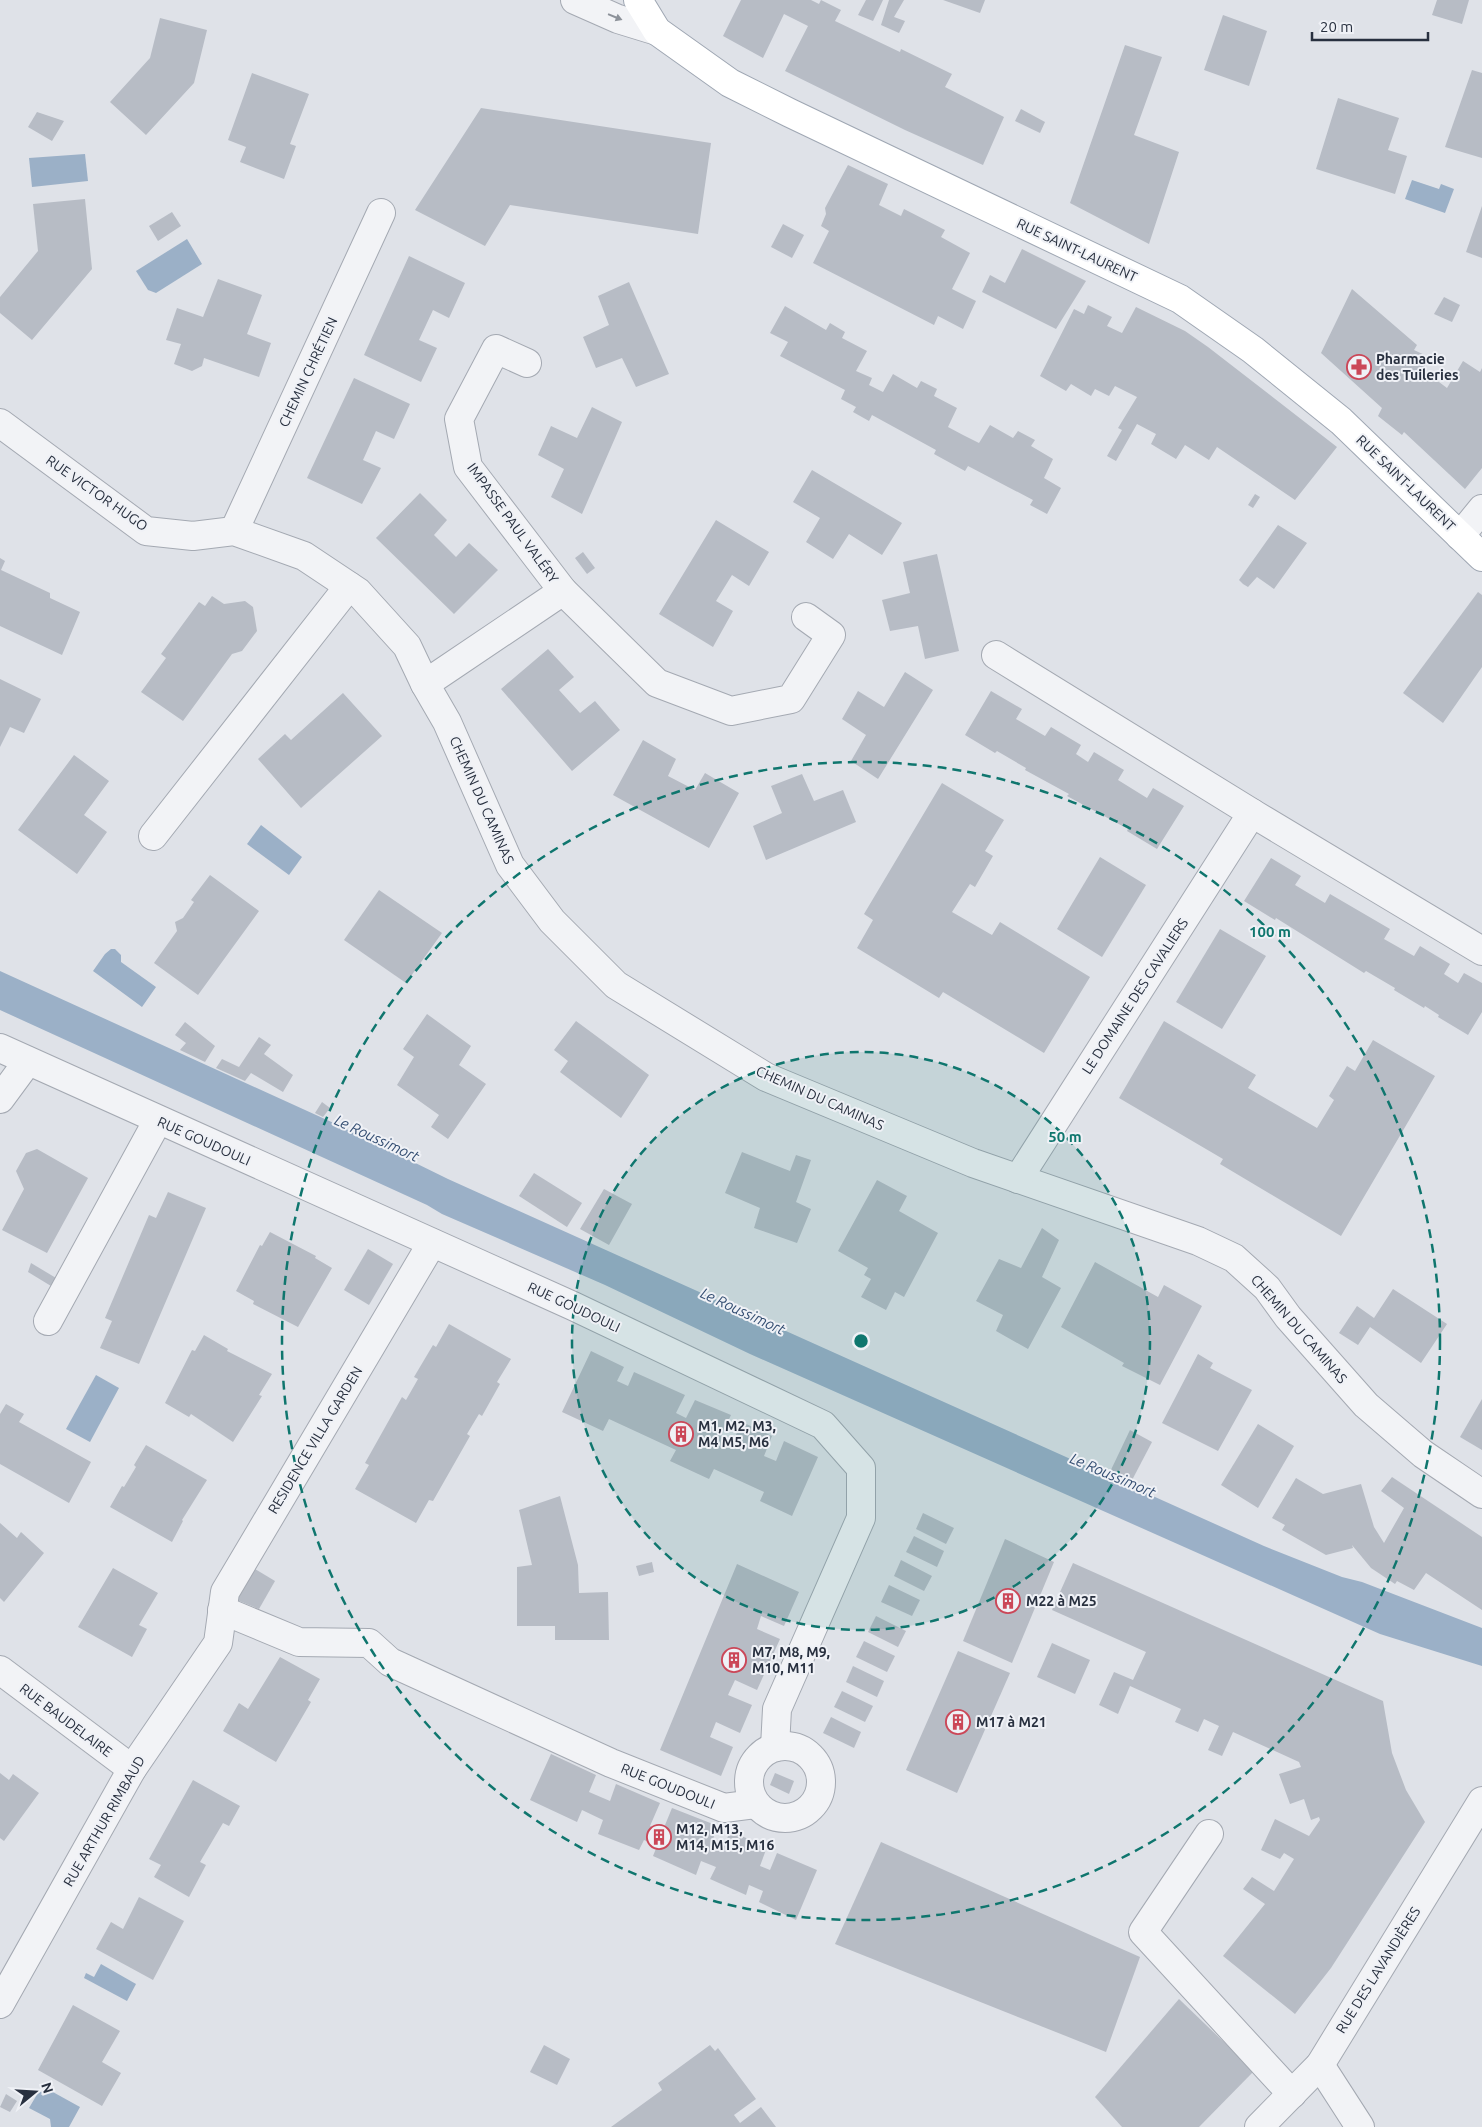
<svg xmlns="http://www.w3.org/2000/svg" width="1482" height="2127" viewBox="0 0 1482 2127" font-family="Ubuntu,sans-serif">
  <rect width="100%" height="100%" fill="#dfe2e8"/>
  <!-- water -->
  <g fill="#9bb0c7">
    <path d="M85,154L88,181L32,187L29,158Z"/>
    <path d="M1412,180L1439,189L1441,184L1454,189L1445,213L1405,199Z"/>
    <path d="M187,239L202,264L156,293L148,290L136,271Z"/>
    <path d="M261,825L302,857L289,875L247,844Z"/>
    <path d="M111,949H115L121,955V962L156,987L142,1007L93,971L105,954Z"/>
    <path d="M0,971L338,1125L448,1179L1264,1546L1342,1577L1362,1582L1482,1628V1666L1380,1634L750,1354L605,1285L442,1214L427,1205L0,1010Z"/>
    <path d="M96,1375L119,1388L90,1442L66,1429Z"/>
    <path d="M101,1964L136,1984L127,2001L84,1978L86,1973L94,1977Z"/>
    <path d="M42,2086L80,2107L69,2127H51L50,2119L29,2108Z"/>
  </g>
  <!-- building -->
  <g fill="#b7bcc5">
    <path d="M741,0H811L819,4L821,0L841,10L835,21L900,52L901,49L952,74L945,87L1004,117L983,165L905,130L785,71L808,26L784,14L763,58L723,36Z"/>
    <path d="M866,0H883L873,21L858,15Z"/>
    <path d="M889,0H904L894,17L905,21L899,33L881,25Z"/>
    <path d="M943,0H985L980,13Z"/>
    <path d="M1437,0H1469L1462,24L1432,15Z"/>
    <path d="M1223,15L1267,31L1249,86L1204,70Z"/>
    <path d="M160,18L207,30L194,83L146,135L110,102L150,58Z"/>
    <path d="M1125,45L1162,57L1134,135L1179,152L1149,244L1070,203Z"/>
    <path d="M1472,70L1482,73V158L1445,147Z"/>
    <path d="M252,73L309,94L290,144L296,146L284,179L240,162L246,147L228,140Z"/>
    <path d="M1338,98L1399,118L1388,150L1407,156L1395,194L1316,169Z"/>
    <path d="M481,108L711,143L698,234L510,205L485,246L415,210Z"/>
    <path d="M1021,109L1045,122L1040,133L1015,121Z"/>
    <path d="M37,112L64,121L52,141L28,127Z"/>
    <path d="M848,165L888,184L879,205L901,216L904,209L945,230L941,237L970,253L952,289L976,301L963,329L938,316L934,325L813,263L829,231L821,226L826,214L825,208Z"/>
    <path d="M85,199L92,269L32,340L0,313V297L38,251L33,204Z"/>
    <path d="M1482,206V258L1466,252Z"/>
    <path d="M172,212L181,226L158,241L149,226Z"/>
    <path d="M783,224L804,235L792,258L771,247Z"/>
    <path d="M1022,249L1086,281L1056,329L982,292L990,275L1005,283Z"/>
    <path d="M409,256L465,283L449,318L433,310L419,340L437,348L421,382L364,355Z"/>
    <path d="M218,279L262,295L247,334L271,343L259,377L204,358L202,366L192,371L174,364L181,344L166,340L177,308L203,317Z"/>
    <path d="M629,282L669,374L636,387L622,358L596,368L583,337L609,325L598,296Z"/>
    <path d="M1352,289L1417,345L1414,350L1429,357L1423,370L1447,388L1463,361L1480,372L1482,368V468L1465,489L1404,432L1402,435L1378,416L1382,408L1321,353Z"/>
    <path d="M1444,297L1460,305L1452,322L1434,314Z"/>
    <path d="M1088,305L1112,317L1107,326L1122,333L1136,307L1185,331L1208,347L1337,447L1295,500L1217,447L1209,460L1185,445L1176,459L1151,444L1156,434L1137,424L1116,461L1107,456L1122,430L1118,428L1137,397L1115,386L1109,396L1095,389L1091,396L1071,384L1066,391L1040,376L1074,309L1084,314Z"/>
    <path d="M785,306L826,330L830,323L845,332L842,338L867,351L856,371L872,378L869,385L883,392L893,374L917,388L921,381L937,389L934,396L957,408L948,427L963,435L979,443L990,425L1013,438L1018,431L1035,440L1031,446L1053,459L1044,478L1061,488L1047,514L1030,505L1033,500L968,466L965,471L934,454L936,450L872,415L869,421L853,412L856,407L841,399L845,390L780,356L788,342L770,333Z"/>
    <path d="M354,378L410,404L394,439L376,431L363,460L381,468L362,504L307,478Z"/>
    <path d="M592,407L622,422L582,514L551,497L564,469L538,455L551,426L577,438Z"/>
    <path d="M812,470L902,523L882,555L849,534L833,559L806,542L820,518L793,502Z"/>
    <path d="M420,493L447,520L434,535L456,557L469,543L498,570L454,614L376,538Z"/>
    <path d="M1255,494L1260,497L1253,508L1248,505Z"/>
    <path d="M716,520L769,552L749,586L732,575L716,601L733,611L713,647L659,614Z"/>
    <path d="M1278,525L1307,543L1274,589L1257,577L1248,587L1243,584L1239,580Z"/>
    <path d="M583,552L595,568L587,574L575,558Z"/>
    <path d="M937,554L959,651L925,659L918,626L890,631L882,600L910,593L903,562Z"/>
    <path d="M0,558L5,561L1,570L50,593V598L80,612L62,655L0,626Z"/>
    <path d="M1478,592L1482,595V667L1443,723L1403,693Z"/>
    <path d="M212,596L224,604L245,601L253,607L257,631L242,651L232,654L183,721L141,692L166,658L161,654L199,602L205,606Z"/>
    <path d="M548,649L574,677L559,690L580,713L595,701L620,730L572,771L501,689Z"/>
    <path d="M905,672L933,690L878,779L851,761L866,735L842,719L858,691L884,707Z"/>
    <path d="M0,679L41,699L24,733L10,727L0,747Z"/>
    <path d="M991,691L1022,709L1016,719L1045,736L1051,727L1081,745L1076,754L1088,762L1094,752L1124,770L1118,780L1147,798L1153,788L1184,806L1157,849L1127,831L1128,829L1067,796L1069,794L1025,770L1026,768L997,751L995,753L965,735Z"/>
    <path d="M343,693L382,736L301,808L258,759L285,734L291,740Z"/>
    <path d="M643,740L676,759L668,776L695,790L705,773L739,793L709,848L613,795Z"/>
    <path d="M74,755L109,781L84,815L107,832L77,874L18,830Z"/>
    <path d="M802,774L814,801L843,790L856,822L766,860L753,826L782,813L771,786Z"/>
    <path d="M942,783L1004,820L985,851L993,856L975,887L970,884L952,912L992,935L1000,922L1090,977L1044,1053L943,992L939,998L857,948L873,920L864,914Z"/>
    <path d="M1100,857L1146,885L1102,957L1057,929Z"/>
    <path d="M1271,858L1301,876L1295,885L1325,903L1330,894L1390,929L1384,939L1414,956L1420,946L1450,964L1444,974L1458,983L1464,973L1482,983V1012L1468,1035L1438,1017L1439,1015L1425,1006L1424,1008L1394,990L1395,988L1366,971L1364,973L1276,918L1275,920L1244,901Z"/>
    <path d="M210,875L259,911L198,995L154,963L177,931L175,922L183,918L194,902L191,900Z"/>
    <path d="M379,890L442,933L406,983L344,940Z"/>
    <path d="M1220,929L1266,956L1222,1029L1176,1002Z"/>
    <path d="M427,1014L471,1046L459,1065L486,1084L448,1139L431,1127L439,1115L397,1085L414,1057L403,1049Z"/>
    <path d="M576,1021L649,1075L621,1118L560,1072L568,1061L554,1050Z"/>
    <path d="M1164,1021L1256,1075L1248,1088L1317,1128L1334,1100L1329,1096L1347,1066L1355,1071L1373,1040L1435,1076L1341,1236L1220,1164L1223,1159L1119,1098Z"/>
    <path d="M185,1022L215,1046L205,1062L180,1050L186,1043L175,1035Z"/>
    <path d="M259,1037L271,1045L264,1054L293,1075L283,1092L251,1073L245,1081L216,1068L222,1059L239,1067Z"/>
    <path d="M322,1102L330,1108L323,1117L315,1113Z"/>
    <path d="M37,1149L88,1178L47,1253L2,1230L24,1189L16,1171L26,1153Z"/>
    <path d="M742,1152L790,1171L796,1155L811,1160L796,1202L811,1209L797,1243L754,1228L760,1208L725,1193Z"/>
    <path d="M534,1173L582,1203L567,1227L519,1196Z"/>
    <path d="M877,1180L907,1196L899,1211L938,1233L904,1297L895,1292L886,1310L861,1297L871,1279L864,1275L868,1268L838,1251Z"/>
    <path d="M604,1189L632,1204L609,1245L580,1229Z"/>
    <path d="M168,1192L206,1208L139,1364L100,1348L112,1321L105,1318L149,1215L156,1218Z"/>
    <path d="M1042,1228L1059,1240L1042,1277L1061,1288L1028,1349L996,1331L1003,1315L976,1301L999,1259L1021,1268Z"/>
    <path d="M270,1232L316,1256L315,1258L332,1268L298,1327L253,1304L254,1301L236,1291L260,1245L262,1246Z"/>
    <path d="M368,1249L393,1264L369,1305L344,1290Z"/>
    <path d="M1095,1262L1158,1297L1164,1285L1202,1306L1160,1385L1122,1366L1124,1363L1061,1327Z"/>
    <path d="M31,1263L56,1278L51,1286L28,1272Z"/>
    <path d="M1393,1289L1447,1324L1421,1363L1370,1327L1358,1345L1339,1333L1357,1306L1374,1318Z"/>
    <path d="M449,1324L511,1359L497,1382L500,1384L482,1416L479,1414L467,1434L470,1436L433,1501L429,1500L416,1523L355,1489L369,1465L365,1463L402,1397L406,1400L418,1379L414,1377L433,1345L436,1347Z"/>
    <path d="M204,1335L228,1349L227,1351L272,1374L259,1395L262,1396L233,1442L191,1414L189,1417L165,1403L192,1350L195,1351Z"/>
    <path d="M591,1351L624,1367L617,1381L628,1386L634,1372L685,1395L676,1413L686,1418L695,1400L731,1415L721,1436L733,1441L742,1422L772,1436L764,1456L776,1461L784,1441L818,1457L792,1516L760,1501L764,1492L714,1469L709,1479L670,1461L676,1450L609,1419L603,1431L562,1412Z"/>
    <path d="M1198,1354L1213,1363L1210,1368L1252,1390L1218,1451L1162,1423Z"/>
    <path d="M1482,1399V1450L1460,1437Z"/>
    <path d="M6,1404L24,1414L19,1422L91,1462L69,1503L0,1464V1414Z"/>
    <path d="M1258,1424L1294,1446L1258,1508L1221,1485Z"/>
    <path d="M1130,1430L1152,1442L1130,1484L1109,1474Z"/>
    <path d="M146,1445L207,1480L182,1520L183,1521L172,1542L110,1507L122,1486L124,1487L136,1467L134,1465Z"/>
    <path d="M1392,1477L1482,1537V1610L1426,1573L1414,1590L1397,1581L1395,1584L1371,1568L1352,1545L1353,1548L1326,1555L1282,1530L1285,1525L1272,1518L1296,1478L1323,1494L1361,1484L1374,1527L1384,1543L1404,1508L1381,1491Z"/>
    <path d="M560,1496L578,1565L579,1593L608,1592L609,1640H555V1626H517V1567L532,1565L519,1510Z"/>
    <path d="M923,1513L954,1528L946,1544L916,1529Z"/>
    <path d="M0,1523L17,1538L21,1532L44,1553L4,1602L0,1598Z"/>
    <path d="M914,1536L944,1551L937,1567L906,1552Z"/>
    <path d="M1005,1539L1054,1562L1012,1663L963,1641Z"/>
    <path d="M901,1560L932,1576L924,1591L894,1576Z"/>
    <path d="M652,1562L654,1572L639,1576L636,1566Z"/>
    <path d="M1073,1563L1383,1701L1392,1753L1406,1790L1425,1822L1331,1968L1295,2014L1223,1956L1265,1904L1243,1889L1252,1877L1274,1891L1294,1859L1284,1853L1280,1859L1261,1850L1275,1819L1309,1836L1320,1820L1319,1817L1311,1820L1304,1799L1290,1804L1279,1774L1301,1767L1299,1762L1233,1732L1222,1756L1208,1750L1219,1726L1204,1719L1198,1732L1175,1722L1181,1709L1130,1686L1118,1714L1099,1705L1114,1672L1133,1680L1146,1652L1052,1610Z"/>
    <path d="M737,1564L799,1592L784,1626L761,1616L757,1629L780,1639L757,1690L735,1680L728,1695L752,1705L740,1733L716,1722L710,1737L733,1747L721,1776L660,1750Z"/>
    <path d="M113,1568L158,1593L139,1625L147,1629L132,1657L78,1627Z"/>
    <path d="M255,1569L275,1581L259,1609L237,1600Z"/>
    <path d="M889,1585L920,1600L912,1616L881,1602Z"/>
    <path d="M876,1616L906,1631L898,1647L868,1632Z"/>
    <path d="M864,1641L895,1656L887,1672L856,1657Z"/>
    <path d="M1052,1643L1090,1660L1075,1694L1037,1677Z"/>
    <path d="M958,1651L1010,1673L957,1793L906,1770Z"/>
    <path d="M280,1657L320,1679L308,1700L311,1702L276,1762L223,1731L239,1703L248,1709Z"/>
    <path d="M853,1666L884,1681L877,1697L846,1682Z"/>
    <path d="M842,1691L873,1706L865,1722L834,1707Z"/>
    <path d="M831,1717L861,1732L854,1748L823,1733Z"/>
    <path d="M551,1754L596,1775L589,1792L610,1801L616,1784L660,1803L650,1826L663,1830L672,1808L718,1826L711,1844L723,1849L730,1831L767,1847L760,1866L770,1870L777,1853L817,1870L796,1920L759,1902L763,1891L749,1885L746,1895L710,1879L716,1867L701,1861L696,1875L653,1856L657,1846L644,1840L639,1850L598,1834L603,1820L582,1810L577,1822L530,1800Z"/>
    <path d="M0,1773L9,1780L13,1774L39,1793L4,1841L0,1838Z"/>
    <path d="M775,1773L794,1781L789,1794L770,1785Z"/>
    <path d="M193,1780L240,1806L229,1826L223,1823L200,1862L206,1865L189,1897L154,1877L161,1865L149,1859Z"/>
    <path d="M881,1842L1140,1957L1106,2052L835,1944Z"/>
    <path d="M139,1897L184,1921L153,1980L96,1949L111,1922L123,1929Z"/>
    <path d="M1179,1999L1254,2071L1199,2127H1122L1095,2097Z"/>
    <path d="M73,2005L120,2031L102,2062L121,2073L102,2106L38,2070Z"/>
    <path d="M544,2045L570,2059L557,2085L530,2072Z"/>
    <path d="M710,2045L715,2051L718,2048L756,2099L734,2115L740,2123L761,2107L776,2127H611L662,2090L658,2083Z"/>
    <path d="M6,2094L17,2101L10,2112L0,2107Z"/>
  </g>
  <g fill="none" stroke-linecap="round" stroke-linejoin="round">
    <defs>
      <g id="minor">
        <path d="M575,0L618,19L657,31"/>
        <path d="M527,363L496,349L459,419L468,467L563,591"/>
        <path d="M0,423L146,531L193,536L234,531L304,556L358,592L407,646L425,684L447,722L510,865L552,921L616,985L766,1077L973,1163L1198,1241L1234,1258L1267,1288L1288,1317L1366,1405L1423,1454L1482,1494"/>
        <path d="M234,531L381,213"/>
        <path d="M1460,536L1482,509"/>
        <path d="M996,655L1252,813L1018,1179"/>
        <path d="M425,684L563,591L657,683L731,711L791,699L831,635L806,617"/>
        <path d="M1252,813L1482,951"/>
        <path d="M153,836L349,586"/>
        <path d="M0,1048L573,1306L823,1425L861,1468V1518L777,1709L775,1747"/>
        <path d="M0,1099L28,1061"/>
        <path d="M48,1321L158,1120"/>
        <path d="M222,1610L299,1642L369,1643L390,1662L611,1763L724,1808L755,1804"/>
        <path d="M0,1670L132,1769"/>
        <circle cx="785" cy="1782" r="36"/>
        <path d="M1209,1834L1143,1932L1292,2094"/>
        <path d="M0,2004L132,1769L218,1643L225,1592L432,1243"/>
        <path d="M1320,2065L1360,2127"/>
        <path d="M1259,2127L1320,2065L1482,1801"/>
      </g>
      <path id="major" d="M638,0L657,31L730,83L790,113L1180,299L1253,350L1341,421L1482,557"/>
    </defs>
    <!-- minor casing -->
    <use href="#minor" stroke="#a4a9b2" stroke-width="30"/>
    <!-- major casing -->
    <use href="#major" stroke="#9fa7b3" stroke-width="30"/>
    <!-- minor -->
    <use href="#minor" stroke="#f2f3f6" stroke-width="28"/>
    <!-- major -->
    <use href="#major" stroke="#fff" stroke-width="28"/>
  </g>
  <!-- one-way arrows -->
  <defs><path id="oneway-solid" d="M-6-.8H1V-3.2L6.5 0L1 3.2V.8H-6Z" transform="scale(1.25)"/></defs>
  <use fill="#8d929a" href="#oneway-solid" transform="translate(615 17) rotate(22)"/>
  <!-- distance rings -->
  <circle cx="861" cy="1341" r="289" fill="#0f766e" fill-opacity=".12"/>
  <g fill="none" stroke="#0f766e" stroke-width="2.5" stroke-dasharray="9 6">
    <circle cx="861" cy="1341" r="289"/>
    <circle cx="861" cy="1341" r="579"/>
  </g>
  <!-- icons -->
  <defs>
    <symbol id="pharmacy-ring" viewBox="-11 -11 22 22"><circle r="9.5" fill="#eff1f6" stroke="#cb4758" stroke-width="1.5"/><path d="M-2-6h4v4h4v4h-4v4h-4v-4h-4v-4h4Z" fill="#cb4758"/></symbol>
    <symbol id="building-ring" viewBox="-11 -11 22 22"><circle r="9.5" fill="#eff1f6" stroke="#cb4758" stroke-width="1.5"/><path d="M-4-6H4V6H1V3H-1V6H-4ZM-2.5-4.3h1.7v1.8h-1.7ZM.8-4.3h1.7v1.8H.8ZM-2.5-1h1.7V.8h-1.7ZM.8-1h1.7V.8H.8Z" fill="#cb4758"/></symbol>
  </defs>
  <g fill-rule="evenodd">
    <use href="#pharmacy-ring" x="1345" y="353" width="28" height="28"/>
    <use href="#building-ring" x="667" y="1420" width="28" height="28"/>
    <use href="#building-ring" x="994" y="1587" width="28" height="28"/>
    <use href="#building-ring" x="720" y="1646" width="28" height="28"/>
    <use href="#building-ring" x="944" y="1708" width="28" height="28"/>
    <use href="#building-ring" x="645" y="1823" width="28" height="28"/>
  </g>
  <g text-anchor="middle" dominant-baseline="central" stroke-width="4" stroke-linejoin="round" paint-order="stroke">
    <!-- street labels -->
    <g font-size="14" fill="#28303f" stroke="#eff1f6">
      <text transform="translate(1077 250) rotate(25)">RUE SAINT-LAURENT</text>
      <text transform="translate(308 372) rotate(-65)">CHEMIN CHRÉTIEN</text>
      <text transform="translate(1406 483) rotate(44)">RUE SAINT-LAURENT</text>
      <text transform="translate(97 493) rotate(35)">RUE VICTOR HUGO</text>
      <text transform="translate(513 523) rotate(54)">IMPASSE PAUL VALÉRY</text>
      <text transform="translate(482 800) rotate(66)">CHEMIN DU CAMINAS</text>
      <text transform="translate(1135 996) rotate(-57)">LE DOMAINE DES CAVALIERS</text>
      <text transform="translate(820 1098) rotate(24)">CHEMIN DU CAMINAS</text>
      <text transform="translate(204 1141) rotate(24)">RUE GOUDOULI</text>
      <text transform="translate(574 1307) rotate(25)">RUE GOUDOULI</text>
      <text transform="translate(1299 1329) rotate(49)">CHEMIN DU CAMINAS</text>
      <text transform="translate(315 1440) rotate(-59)">RESIDENCE VILLA GARDEN</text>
      <text transform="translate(66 1720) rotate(37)">RUE BAUDELAIRE</text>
      <text transform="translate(668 1786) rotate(22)">RUE GOUDOULI</text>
      <text transform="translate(104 1821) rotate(-60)">RUE ARTHUR RIMBAUD</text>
      <text transform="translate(1378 1970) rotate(-58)">RUE DES LAVANDIÈRES</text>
    </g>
    <!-- poi labels -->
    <g font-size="14" font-weight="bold" fill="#28303f" stroke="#eff1f6" text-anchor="start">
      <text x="1376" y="359">Pharmacie<tspan x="1376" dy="16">des Tuileries</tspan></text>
      <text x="698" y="1426">M1, M2, M3,<tspan x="698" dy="16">M4 M5, M6</tspan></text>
      <text x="1026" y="1601">M22 à M25</text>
      <text x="752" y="1652">M7, M8, M9,<tspan x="752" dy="16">M10, M11</tspan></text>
      <text x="976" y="1722">M17 à M21</text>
      <text x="676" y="1829">M12, M13,<tspan x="676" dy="16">M14, M15, M16</tspan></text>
    </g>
    <!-- water labels -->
    <g font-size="15" font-style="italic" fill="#344e72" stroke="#eff1f6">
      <text transform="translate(377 1138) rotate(25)">Le Roussimort</text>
      <text transform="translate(743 1311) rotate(25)">Le Roussimort</text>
      <text transform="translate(1113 1475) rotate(23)">Le Roussimort</text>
    </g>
  </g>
  <circle cx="861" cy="1341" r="8" fill="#0f766e" stroke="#eff1f6" stroke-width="2.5"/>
  <g font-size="15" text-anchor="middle" font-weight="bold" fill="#0f766e" stroke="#eff1f6" stroke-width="4" stroke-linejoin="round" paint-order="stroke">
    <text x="1270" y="937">100 m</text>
    <text x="1065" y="1142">50 m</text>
  </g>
  <!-- north arrow -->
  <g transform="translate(35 2092) rotate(72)" stroke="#eff1f6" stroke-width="4" paint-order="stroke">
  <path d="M0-4L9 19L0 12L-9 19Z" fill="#28303f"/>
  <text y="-8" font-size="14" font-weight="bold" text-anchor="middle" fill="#28303f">N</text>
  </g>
  <!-- scale -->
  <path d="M1312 32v8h116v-8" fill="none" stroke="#28303f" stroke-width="2.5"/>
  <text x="1320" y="32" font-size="15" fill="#28303f" stroke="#eff1f6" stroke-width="4" paint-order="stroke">20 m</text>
</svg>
